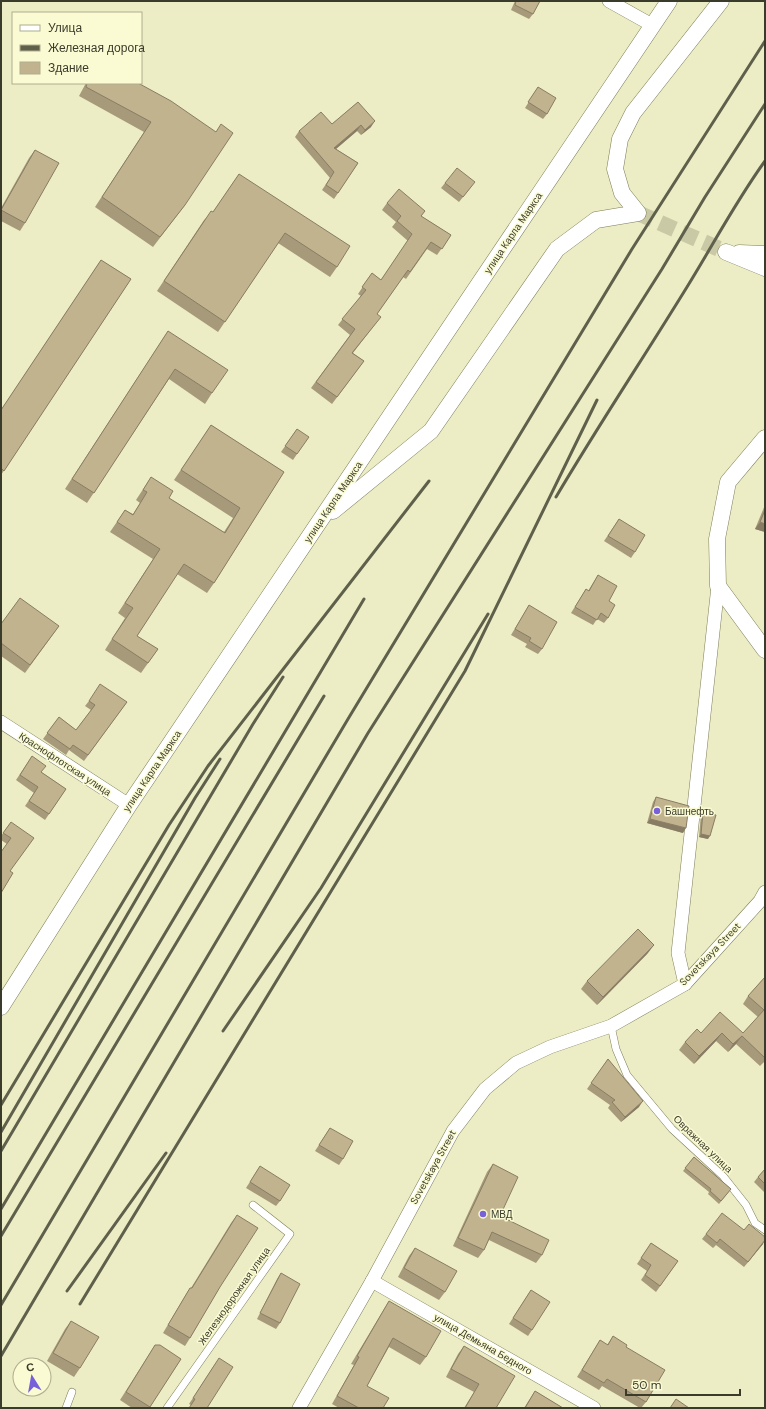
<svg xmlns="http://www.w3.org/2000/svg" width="766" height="1409" viewBox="0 0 766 1409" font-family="'DM Sans',sans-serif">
  <rect width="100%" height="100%" fill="#ecedc5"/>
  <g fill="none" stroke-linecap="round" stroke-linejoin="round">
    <!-- tertiary-tunnel -->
    <path stroke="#c9c9a6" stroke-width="16" stroke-dasharray="16 8" stroke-linecap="butt" d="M638,213L726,252"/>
    <defs>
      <g id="service">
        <path d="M611,1026L616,1049L627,1075L672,1129L723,1176L746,1205L755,1223L765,1230"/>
        <path d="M66,1408L72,1392"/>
        <path d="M167,1408L290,1234L253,1205"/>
      </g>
      <g id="minor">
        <path d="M609,1L652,25"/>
        <path d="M1,722L129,805"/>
        <path d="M685,984L678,953L718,586"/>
        <path d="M372,1281L594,1408"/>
        <path d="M299,1408L372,1281L453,1131L485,1089L516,1063L550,1047L611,1026L685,984L760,901L765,892"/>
      </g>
      <g id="tertiary">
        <path d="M726,252L765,268"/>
        <path d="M739,253L765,254"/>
        <path d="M765,438L728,482L717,539L718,586L765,650"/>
        <path d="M333,511L431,431L557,249L596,220L638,213L622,193L615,169L620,139L633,113L721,1"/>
        <path d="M1,1007L129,805L669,1"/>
      </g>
    </defs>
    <!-- service casing -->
    <use href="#service" stroke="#7d7d59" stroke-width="8"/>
    <!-- minor casing -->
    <use href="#minor" stroke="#7d7d59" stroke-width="14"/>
    <!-- tertiary casing -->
    <use href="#tertiary" stroke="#7d7d59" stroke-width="17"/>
    <!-- service -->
    <use href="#service" stroke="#fff" stroke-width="7"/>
    <!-- minor -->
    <use href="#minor" stroke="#fff" stroke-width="13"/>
    <!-- tertiary -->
    <use href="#tertiary" stroke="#fff" stroke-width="16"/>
    <!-- rail -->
    <g stroke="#5f604b" stroke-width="3">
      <path d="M556,497C598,426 644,357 687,287C713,245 736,201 765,161"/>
      <path d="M223,1031L321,888L488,614"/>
      <path d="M1,1105L169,825L208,766L429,481"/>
      <path d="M1,1132L195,798L220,759"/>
      <path d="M1,1151L253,724L283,677"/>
      <path d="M1,1209L364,599"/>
      <path d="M1,1236L324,696"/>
      <path d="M67,1291L166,1153"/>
      <path d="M80,1304L465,671L597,400"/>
      <path d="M1,1305L348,719L632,249L765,41"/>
      <path d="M1,1356L368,733L662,269L705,197L765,104"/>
    </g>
  </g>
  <!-- wall -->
  <g fill="#a79a7b">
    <path d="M515,1H540L533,14L529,19L511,10Z"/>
    <path d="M86,83H138L185,205L153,247L95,207L144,132L79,96Z"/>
    <path d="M538,87L547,114L543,119L525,108Z"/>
    <path d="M358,102L371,127L361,135L357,131L336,149L358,163L334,199L322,190L330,178L295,137L299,131L332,124Z"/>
    <path d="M35,150L25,223L20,231L1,221V208L29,158Z"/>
    <path d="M239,174L337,267L330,277L278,243L218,332L157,291L204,220L213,212Z"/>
    <path d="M445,183L471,187L459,202L441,188Z"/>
    <path d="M387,203L425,211L421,216L451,235L437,255L427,249L406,279L403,277L377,314L376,323L353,353L364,361L332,404L311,388L350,335L338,325L361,296L358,294L372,273L381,280L408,241L392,227L396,222L382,210Z"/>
    <path d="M101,260L131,279L1,475V410Z"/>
    <path d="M168,331L212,393L205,404L169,379L87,503L65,489Z"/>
    <path d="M211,425L284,472L214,583L207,593L177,574L137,636L158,649L141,673L105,650L125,618L118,613L153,559L110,532L125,510L133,514L140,503L136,500L151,477L169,498L224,532L233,518L174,480Z"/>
    <path d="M297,429V454L293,460L281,452Z"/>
    <path d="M765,505V532L755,529Z"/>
    <path d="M619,519L635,552L631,558L604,541Z"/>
    <path d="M598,575L609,601L608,618L604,623L597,619L593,625L571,613L586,589L588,591Z"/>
    <path d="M529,605L542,649L538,654L525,647L527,644L511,635Z"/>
    <path d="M1,624L59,626L25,673L1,656Z"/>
    <path d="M89,701L127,702L84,761L69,750L66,755L43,739L59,717L76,730L91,710L85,706Z"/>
    <path d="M32,756L41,772L66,789L45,820L25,806L34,793L16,780Z"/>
    <path d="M656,797L683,833L647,823L653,802Z"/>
    <path d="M703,812L708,839L699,837L701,814Z"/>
    <path d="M11,822L10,871L7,844L1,840V836Z"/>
    <path d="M648,953L597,1005L581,989L587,981Z"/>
    <path d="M765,977V1061L760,1066L736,1044L728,1052L716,1041L694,1064L679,1050L685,1042L701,1033H743L758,1017L743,1004L748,996Z"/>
    <path d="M608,1059L639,1107L621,1122L608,1108L610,1105L587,1089Z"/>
    <path d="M330,1128L343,1159L339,1165L315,1151Z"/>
    <path d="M694,1157L731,1189L719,1204L708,1194L709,1192L683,1171Z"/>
    <path d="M493,1164L500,1216L542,1255L536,1263L489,1240L484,1250L478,1258L453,1246L487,1172Z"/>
    <path d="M260,1166L280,1201L276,1206L246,1188Z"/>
    <path d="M765,1169V1193L754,1182L758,1177Z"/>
    <path d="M237,1215L220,1287L190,1338L185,1346L163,1333L185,1296L190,1288H191L231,1223Z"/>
    <path d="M744,1230L763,1244L744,1267L716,1245L713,1248L702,1239L706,1234Z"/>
    <path d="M651,1243L678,1261L656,1292L641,1280L647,1271L637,1264Z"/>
    <path d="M415,1248L445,1292L439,1300L398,1277L409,1256Z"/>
    <path d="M281,1273L280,1323L276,1329L257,1319L277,1279Z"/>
    <path d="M531,1290L532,1330L528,1336L509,1324Z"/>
    <path d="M389,1301L426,1357L420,1365L389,1347L367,1386L383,1408H339L332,1404L354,1365L351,1364L384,1309Z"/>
    <path d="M71,1321L80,1368L74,1377L47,1361L65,1329Z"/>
    <path d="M613,1336L626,1347L646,1402L641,1408H640L602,1386L599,1390L577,1377L600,1340L607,1345Z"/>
    <path d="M155,1345L181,1359L149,1408H132L120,1400Z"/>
    <path d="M464,1346L496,1408H464L474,1392L446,1377L458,1354Z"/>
    <path d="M215,1364L207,1408L191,1405L189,1404Z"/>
    <path d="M535,1391L563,1408H524Z"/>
  </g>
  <!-- shaded-wall -->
  <g fill="#887d64">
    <path d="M375,121L371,127L361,135L365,130Z"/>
    <path d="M361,125L357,131L330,154L334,148Z"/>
    <path d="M760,522L765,524V532L755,529Z"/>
    <path d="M650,819L686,828L683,833L647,823Z"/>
    <path d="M701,834L710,836L708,839L699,837Z"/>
    <path d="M654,945L648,953L597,1005L603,997Z"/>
    <path d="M722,1033L716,1041L694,1064L699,1056Z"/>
    <path d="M742,1036L736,1044L728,1052L733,1044Z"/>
    <path d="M643,1101L639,1107L621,1122L625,1117Z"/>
    <path d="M765,1240L763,1244L744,1267L748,1262Z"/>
  </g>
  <!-- building -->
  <g fill="#c2b38f" stroke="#887d64">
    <path d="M516,1H540L533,14L515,5Z"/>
    <path d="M87,83H138L171,101L216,132L221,124L233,133L185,205L160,237L102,197L151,122L86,87Z"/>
    <path d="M538,87L556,98L547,114L528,102Z"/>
    <path d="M358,102L375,121L365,130L361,125L334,148L358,163L338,193L326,185L334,172L299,131L321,112L332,124Z"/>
    <path d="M35,150L59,163L25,223L1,210Z"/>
    <path d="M457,168L475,182L463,197L445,183Z"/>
    <path d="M239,174L350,246L337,267L285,233L225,322L164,281L211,211L213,212Z"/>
    <path d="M399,189L425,211L421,216L451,235L442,249L431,242L410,272L408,270L377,314L381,317L352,353L364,361L337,397L316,382L355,329L342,319L366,290L362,287L372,273L381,280L412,234L397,221L401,216L387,203Z"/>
    <path d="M101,260L131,279L4,471L1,468V410Z"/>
    <path d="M168,331L228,370L212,393L175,369L94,493L72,479Z"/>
    <path d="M211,425L284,472L214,583L184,564L137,636L158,649L148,663L112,639L133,608L125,603L160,549L117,522L125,510L133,515L147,492L143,490L151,477L173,491L169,498L225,533L240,508L181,470Z"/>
    <path d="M297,429L309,437L297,454L285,446Z"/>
    <path d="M765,510V524L760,522Z"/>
    <path d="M619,519L645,535L635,552L608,536Z"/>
    <path d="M598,575L617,586L609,601L615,605L608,618L601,613L597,620L575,607L586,589L589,591Z"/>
    <path d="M20,598L59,626L30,665L1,643V624Z"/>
    <path d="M529,605L557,622L542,649L529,641L531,638L515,629Z"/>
    <path d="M100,684L127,702L88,755L73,745L70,749L47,733L59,717L76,730L95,705L89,701Z"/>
    <path d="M32,756L46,766L41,772L66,789L49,814L29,801L38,787L20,775Z"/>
    <path d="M656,797L689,806L686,828L650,819Z"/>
    <path d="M703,812L716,815L710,836L701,834Z"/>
    <path d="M11,822L34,838L10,871L13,873L1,893V852L11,838L3,833Z"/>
    <path d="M638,929L654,945L603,997L587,981Z"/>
    <path d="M765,977V1058L742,1036L733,1044L722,1033L699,1056L685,1042L697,1029L701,1033L720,1012L743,1033L764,1010L748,996Z"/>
    <path d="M608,1059L643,1101L625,1117L612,1102L615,1100L591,1083Z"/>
    <path d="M330,1128L353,1141L343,1159L319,1145Z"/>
    <path d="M694,1157L731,1189L721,1201L710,1191L711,1189L685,1168Z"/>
    <path d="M493,1164L518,1177L500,1216L549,1240L542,1255L492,1232L484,1250L458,1238Z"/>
    <path d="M260,1166L290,1185L280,1201L250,1182Z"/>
    <path d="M765,1169V1184L758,1177Z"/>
    <path d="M722,1213L744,1230L749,1224L765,1237V1240L748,1262L720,1239L717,1243L706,1234Z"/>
    <path d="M237,1215L258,1228L220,1287L190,1338L168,1325L190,1288H192Z"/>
    <path d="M651,1243L678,1261L660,1286L645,1275L651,1265L641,1258Z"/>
    <path d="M415,1248L457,1271L445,1292L404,1268Z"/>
    <path d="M281,1273L300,1284L280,1323L260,1313Z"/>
    <path d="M531,1290L550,1302L532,1330L513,1318Z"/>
    <path d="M389,1301L441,1331L426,1357L393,1338L367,1386L389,1398L383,1408H359L337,1396L359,1357L357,1356Z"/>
    <path d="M71,1321L99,1337L80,1368L53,1353Z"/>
    <path d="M613,1336L627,1345L626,1347L665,1370L646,1402L607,1379L604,1383L582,1370L600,1340L608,1345Z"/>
    <path d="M155,1345H160L181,1359L150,1407L126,1392Z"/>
    <path d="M464,1346L515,1376L496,1408H465L479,1384L451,1369Z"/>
    <path d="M219,1358L233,1367L207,1408H189L195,1399L193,1398Z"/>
    <path d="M535,1391L563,1408H525Z"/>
    <path d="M676,1399L689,1408H670Z"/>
  </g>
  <!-- markers -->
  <g fill="#7860da" stroke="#fafbd2" stroke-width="1.5">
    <circle cx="657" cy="811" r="4"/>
    <circle cx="483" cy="1214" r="4"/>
  </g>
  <g text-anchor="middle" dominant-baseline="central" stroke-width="3" stroke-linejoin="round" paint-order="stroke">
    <!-- street labels -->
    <g font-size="10" fill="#3b3b2c" stroke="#fafbd2">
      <text transform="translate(513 233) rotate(-56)">улица Карла Маркса</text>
      <text transform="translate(333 502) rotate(-56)">улица Карла Маркса</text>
      <text transform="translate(65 764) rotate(33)">Краснофлотская улица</text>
      <text transform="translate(152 771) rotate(-56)">улица Карла Маркса</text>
      <text transform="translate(710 954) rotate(-46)">Sovetskaya Street</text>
      <text transform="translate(703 1144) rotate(44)">Овражная улица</text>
      <text transform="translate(433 1167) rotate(-61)">Sovetskaya Street</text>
      <text transform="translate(234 1296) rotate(-55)">Железнодорожная улица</text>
      <text transform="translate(483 1344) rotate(30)">улица Демьяна Бедного</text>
    </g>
    <!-- poi labels -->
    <g font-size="10" fill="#3b3b2c" stroke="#fafbd2" text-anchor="start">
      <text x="665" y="811">Башнефть</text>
      <text x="491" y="1214">МВД</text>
    </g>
  </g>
  <!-- border -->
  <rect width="766" height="1409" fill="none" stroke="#3b3b2c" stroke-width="4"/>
  <!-- legend -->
  <rect x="12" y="12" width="130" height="72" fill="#fafbd2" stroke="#aeae90"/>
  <rect x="20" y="25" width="20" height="6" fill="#ffffff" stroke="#aeae90"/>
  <text x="48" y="32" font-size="12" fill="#3b3b2c">Улица</text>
  <rect x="20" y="45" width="20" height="6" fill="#5f604b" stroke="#aeae90"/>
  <text x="48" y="52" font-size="12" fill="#3b3b2c">Железная дорога</text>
  <rect x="20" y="62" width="20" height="12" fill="#c2b38f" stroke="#aeae90"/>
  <text x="48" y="72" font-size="12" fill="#3b3b2c">Здание</text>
  <!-- north arrow -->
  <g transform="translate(32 1377) rotate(349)"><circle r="19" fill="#fafbd2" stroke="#aeae90"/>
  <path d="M0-3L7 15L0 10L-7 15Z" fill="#7860da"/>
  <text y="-6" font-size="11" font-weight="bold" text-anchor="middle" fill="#3b3b2c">С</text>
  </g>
  <!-- scale -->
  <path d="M626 1389v6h114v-6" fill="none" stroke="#3b3b2c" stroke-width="2"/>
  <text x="632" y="1389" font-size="12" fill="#3b3b2c" stroke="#fafbd2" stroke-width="3" paint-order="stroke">50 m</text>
</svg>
